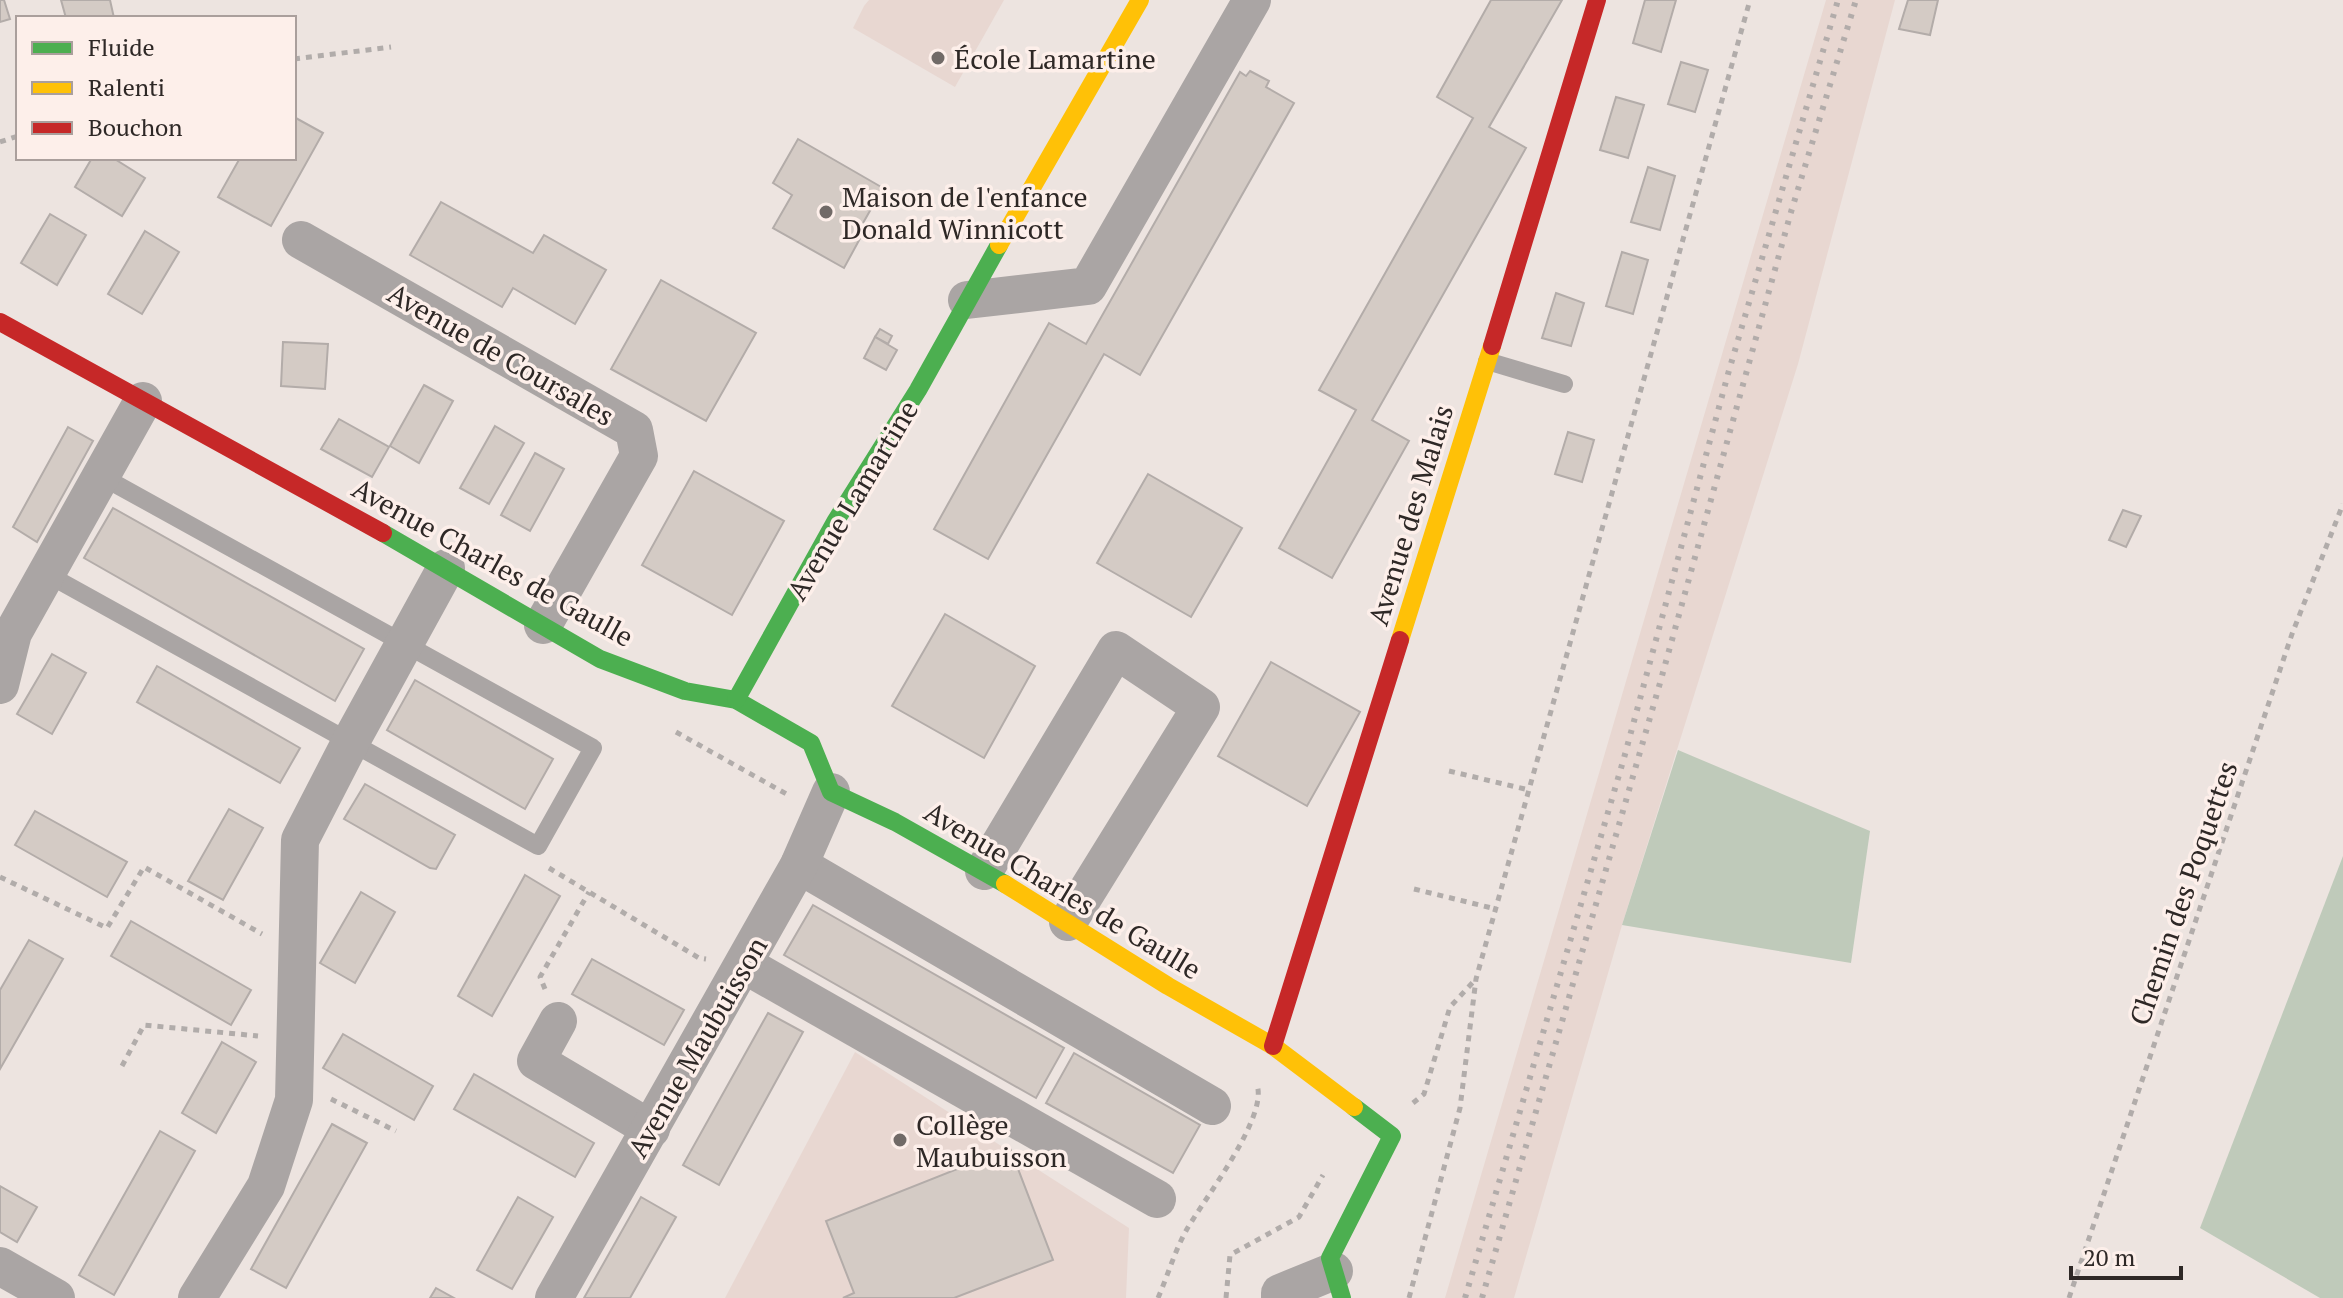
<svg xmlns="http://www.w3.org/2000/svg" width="2343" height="1298" viewBox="0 0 2343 1298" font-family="'PT Serif',serif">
  <rect width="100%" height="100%" fill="#ede4e0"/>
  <!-- built -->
  <g fill="#e8d7d1">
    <path d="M869,0H1004L955,87L853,28L864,6Z"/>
    <path d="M1826,0H1895L1798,364L1622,925L1514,1298H1445Z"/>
    <path d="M855,1052L1129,1228L1126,1298H725Z"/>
  </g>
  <!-- forest -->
  <g fill="#bfcaba">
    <path d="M1678,750L1870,831L1851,963L1622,925Z"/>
    <path d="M2343,856V1298H2320L2200,1228Z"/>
  </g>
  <!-- building -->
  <g fill="#d4cbc5" stroke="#b3aca9" stroke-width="2">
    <path d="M0,0H4L10,19L0,22Z"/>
    <path d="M61,0H110L114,18H66Z"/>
    <path d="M1491,0H1562L1489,127L1526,148L1372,420L1409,441L1332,578L1279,548L1356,410L1319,390L1473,118L1437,97Z"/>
    <path d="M1645,0H1676L1661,52L1633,43Z"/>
    <path d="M1908,0H1938L1930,35L1899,29Z"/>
    <path d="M1681,62L1708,70L1695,112L1668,104Z"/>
    <path d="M1250,71L1269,81L1266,87L1294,103L1140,375L1104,354L988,559L934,529L1049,323L1086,344L1240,72L1246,76Z"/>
    <path d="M1616,97L1644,105L1628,158L1600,150Z"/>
    <path d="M294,117L323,133L271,226L218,197L240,158H294Z"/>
    <path d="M798,139L883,188L859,230L863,233L844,268L773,228L792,195L773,183Z"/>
    <path d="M92,158H113L145,178L122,216L75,187Z"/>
    <path d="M1648,167L1675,176L1660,230L1631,222Z"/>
    <path d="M441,202L533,253L544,235L606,270L575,324L513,288L502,307L410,255Z"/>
    <path d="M50,214L86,235L57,285L21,263Z"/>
    <path d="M145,231L179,252L142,314L108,294Z"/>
    <path d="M1622,252L1648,260L1633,314L1606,306Z"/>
    <path d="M661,280L756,333L706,421L611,369Z"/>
    <path d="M1556,293L1584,303L1571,346L1542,338Z"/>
    <path d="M880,329L892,336L888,344L875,337Z"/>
    <path d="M875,337L897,350L886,370L864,358Z"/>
    <path d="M283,342L328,344L325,389L281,386Z"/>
    <path d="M424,385L453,401L419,463L390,446Z"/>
    <path d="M339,419L389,447L372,477L321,449Z"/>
    <path d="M495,426L524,443L489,504L460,488Z"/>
    <path d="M68,427L93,441L37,542L13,527Z"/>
    <path d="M1568,432L1594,440L1582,482L1555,474Z"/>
    <path d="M535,453L564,469L530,531L501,515Z"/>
    <path d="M694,471L784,521L732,615L642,565Z"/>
    <path d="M1148,474L1242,528L1191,617L1097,563Z"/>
    <path d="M113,508L364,649L335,701L84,558Z"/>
    <path d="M2123,510L2141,516L2126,547L2109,540Z"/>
    <path d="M945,614L1035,666L984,758L892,706Z"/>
    <path d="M52,654L86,673L52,734L17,714Z"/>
    <path d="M1271,662L1360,712L1307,806L1218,756Z"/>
    <path d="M157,666L300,748L280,783L137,702Z"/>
    <path d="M415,680L553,759L525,809L387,730Z"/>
    <path d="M365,784L455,835L436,869L430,868L344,819Z"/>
    <path d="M229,809L263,828L223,900L188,881Z"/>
    <path d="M35,811L127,862L107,897L15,845Z"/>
    <path d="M525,875L560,896L492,1016L458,996Z"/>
    <path d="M361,892L395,912L355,983L320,963Z"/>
    <path d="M813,905L1064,1048L1036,1098L784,955Z"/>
    <path d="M131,921L251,990L231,1025L111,956Z"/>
    <path d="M29,940L63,959L0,1069V990Z"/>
    <path d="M592,959L684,1010L664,1045L572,994Z"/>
    <path d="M768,1013L803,1032L719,1185L683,1165Z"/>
    <path d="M343,1034L433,1086L414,1120L323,1068Z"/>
    <path d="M222,1042L256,1062L216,1133L182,1113Z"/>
    <path d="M1074,1053L1200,1125L1173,1173L1046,1103Z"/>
    <path d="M474,1074L594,1143L575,1177L454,1109Z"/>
    <path d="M332,1124L367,1143L286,1288L251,1269Z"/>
    <path d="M160,1131L195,1151L114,1295L79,1275Z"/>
    <path d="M1010,1148L1053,1260L954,1298H843L854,1293L826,1221Z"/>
    <path d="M0,1186L37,1207L17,1242L0,1232Z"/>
    <path d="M518,1197L553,1217L512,1289L477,1270Z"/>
    <path d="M641,1197L676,1217L630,1298H584Z"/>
    <path d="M436,1288L454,1298H430Z"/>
  </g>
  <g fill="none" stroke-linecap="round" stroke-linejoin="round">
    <!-- path -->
    <g stroke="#b1acaa" stroke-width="5" stroke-dasharray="6 6" stroke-linecap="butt">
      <path d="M294,59L391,47"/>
      <path d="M0,142L18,136"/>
      <path d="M676,732L790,796"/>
      <path d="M1449,771L1529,790"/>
      <path d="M549,868L699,958L706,959"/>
      <path d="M0,877L107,928L144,867L262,934"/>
      <path d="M1414,889L1496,909"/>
      <path d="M545,989L540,977L589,892"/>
      <path d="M122,1066L144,1025L258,1036"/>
      <path d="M331,1099L396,1131"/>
      <path d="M1413,1103L1424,1094L1450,1007L1475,980"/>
      <path d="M1158,1298C1168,1275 1175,1250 1187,1229C1205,1198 1268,1117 1257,1085"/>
      <path d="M1226,1298L1230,1255L1299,1217L1323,1175"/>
      <path d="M1409,1298L1460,1108L1476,979L1750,0"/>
      <path d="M2069,1298L2292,634L2343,504"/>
    </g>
    <!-- lane -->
    <g stroke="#aaa5a4" stroke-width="18">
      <path d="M1487,361L1564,384"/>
      <path d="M47,574L538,846L593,748L101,476"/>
    </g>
    <!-- street -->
    <g stroke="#aaa5a4" stroke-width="38">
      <path d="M301,240L634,430L639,456L543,625"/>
      <path d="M967,300L1088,286L1252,0"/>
      <path d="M0,685L13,633L143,401"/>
      <path d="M799,865L1212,1106"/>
      <path d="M984,871L1116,650L1201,707L1068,922"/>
      <path d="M745,965L1157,1199"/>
      <path d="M558,1021L536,1061L651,1129"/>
      <path d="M0,1266L56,1298"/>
      <path d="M197,1298L266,1186L294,1100L300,840L351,741L446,568"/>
      <path d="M554,1298L799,865L831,792"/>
      <path d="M1280,1298V1293L1334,1271"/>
    </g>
    <!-- fast -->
    <g stroke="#4caf50" stroke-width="18">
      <path d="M383,533L600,659L685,691L736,700L811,743L831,792L895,822L1005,884"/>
      <path d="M736,700L835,522L918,390L999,245"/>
      <path d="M1342,1298L1330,1258L1392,1136L1354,1107"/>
    </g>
    <!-- slow -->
    <g stroke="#ffc107" stroke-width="18">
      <path d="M999,245L1140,0"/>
      <path d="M1400,640L1492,346"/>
      <path d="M1005,884L1168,986L1273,1046L1354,1107"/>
    </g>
    <!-- jam -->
    <g stroke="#c62828" stroke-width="18">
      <path d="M0,322L383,533"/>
      <path d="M1492,346L1597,0"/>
      <path d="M1273,1046L1400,640"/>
    </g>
    <!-- rail -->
    <g stroke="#b2acaa" stroke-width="6" stroke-dasharray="4 8" stroke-linecap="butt">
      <path d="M1465,1298L1624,758L1728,374L1838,0"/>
      <path d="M1482,1298L1660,683L1791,212L1856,0"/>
    </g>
  </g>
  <!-- markers -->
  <g fill="#716a67" stroke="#fdefea" stroke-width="3">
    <circle cx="938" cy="58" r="8"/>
    <circle cx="826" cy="212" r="8"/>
    <circle cx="900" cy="1140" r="8"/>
  </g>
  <g text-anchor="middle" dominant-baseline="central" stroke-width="7" stroke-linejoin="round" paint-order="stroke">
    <!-- poi labels -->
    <g font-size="28" fill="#2e2826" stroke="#fdefea" text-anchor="start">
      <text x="954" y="58">École Lamartine</text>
      <text x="842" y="196">Maison de l'enfance<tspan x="842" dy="32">Donald Winnicott</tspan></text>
      <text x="916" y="1124">Collège<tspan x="916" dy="32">Maubuisson</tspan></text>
    </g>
    <!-- street labels -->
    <g font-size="28" fill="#2e2826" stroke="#fdefea">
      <text transform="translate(501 354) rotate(30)">Avenue de Coursales</text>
      <text transform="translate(852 500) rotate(-59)">Avenue Lamartine</text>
      <text transform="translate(1410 515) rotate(-73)">Avenue des Malais</text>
      <text transform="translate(493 562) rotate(29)">Avenue Charles de Gaulle</text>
      <text transform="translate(1063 890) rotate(31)">Avenue Charles de Gaulle</text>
      <text transform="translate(2183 893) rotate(-71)">Chemin des Poquettes</text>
      <text transform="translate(697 1047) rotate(-60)">Avenue Maubuisson</text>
    </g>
  </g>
  <!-- legend -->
  <rect x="16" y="16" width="280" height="144" fill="#fdefea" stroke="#aa9f9c" stroke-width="2"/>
  <rect x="32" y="42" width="40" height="12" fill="#4caf50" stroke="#aa9f9c" stroke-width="2"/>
  <text x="88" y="56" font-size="24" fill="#2e2826">Fluide</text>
  <rect x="32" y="82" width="40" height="12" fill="#ffc107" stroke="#aa9f9c" stroke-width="2"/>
  <text x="88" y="96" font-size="24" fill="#2e2826">Ralenti</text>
  <rect x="32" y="122" width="40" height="12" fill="#c62828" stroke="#aa9f9c" stroke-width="2"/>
  <text x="88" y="136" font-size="24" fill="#2e2826">Bouchon</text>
  <!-- scale -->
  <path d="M2071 1266v12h110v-12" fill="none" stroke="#2e2826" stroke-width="4"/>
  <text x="2083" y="1266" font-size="24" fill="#2e2826" stroke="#fdefea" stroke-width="6" paint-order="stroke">20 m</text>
</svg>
